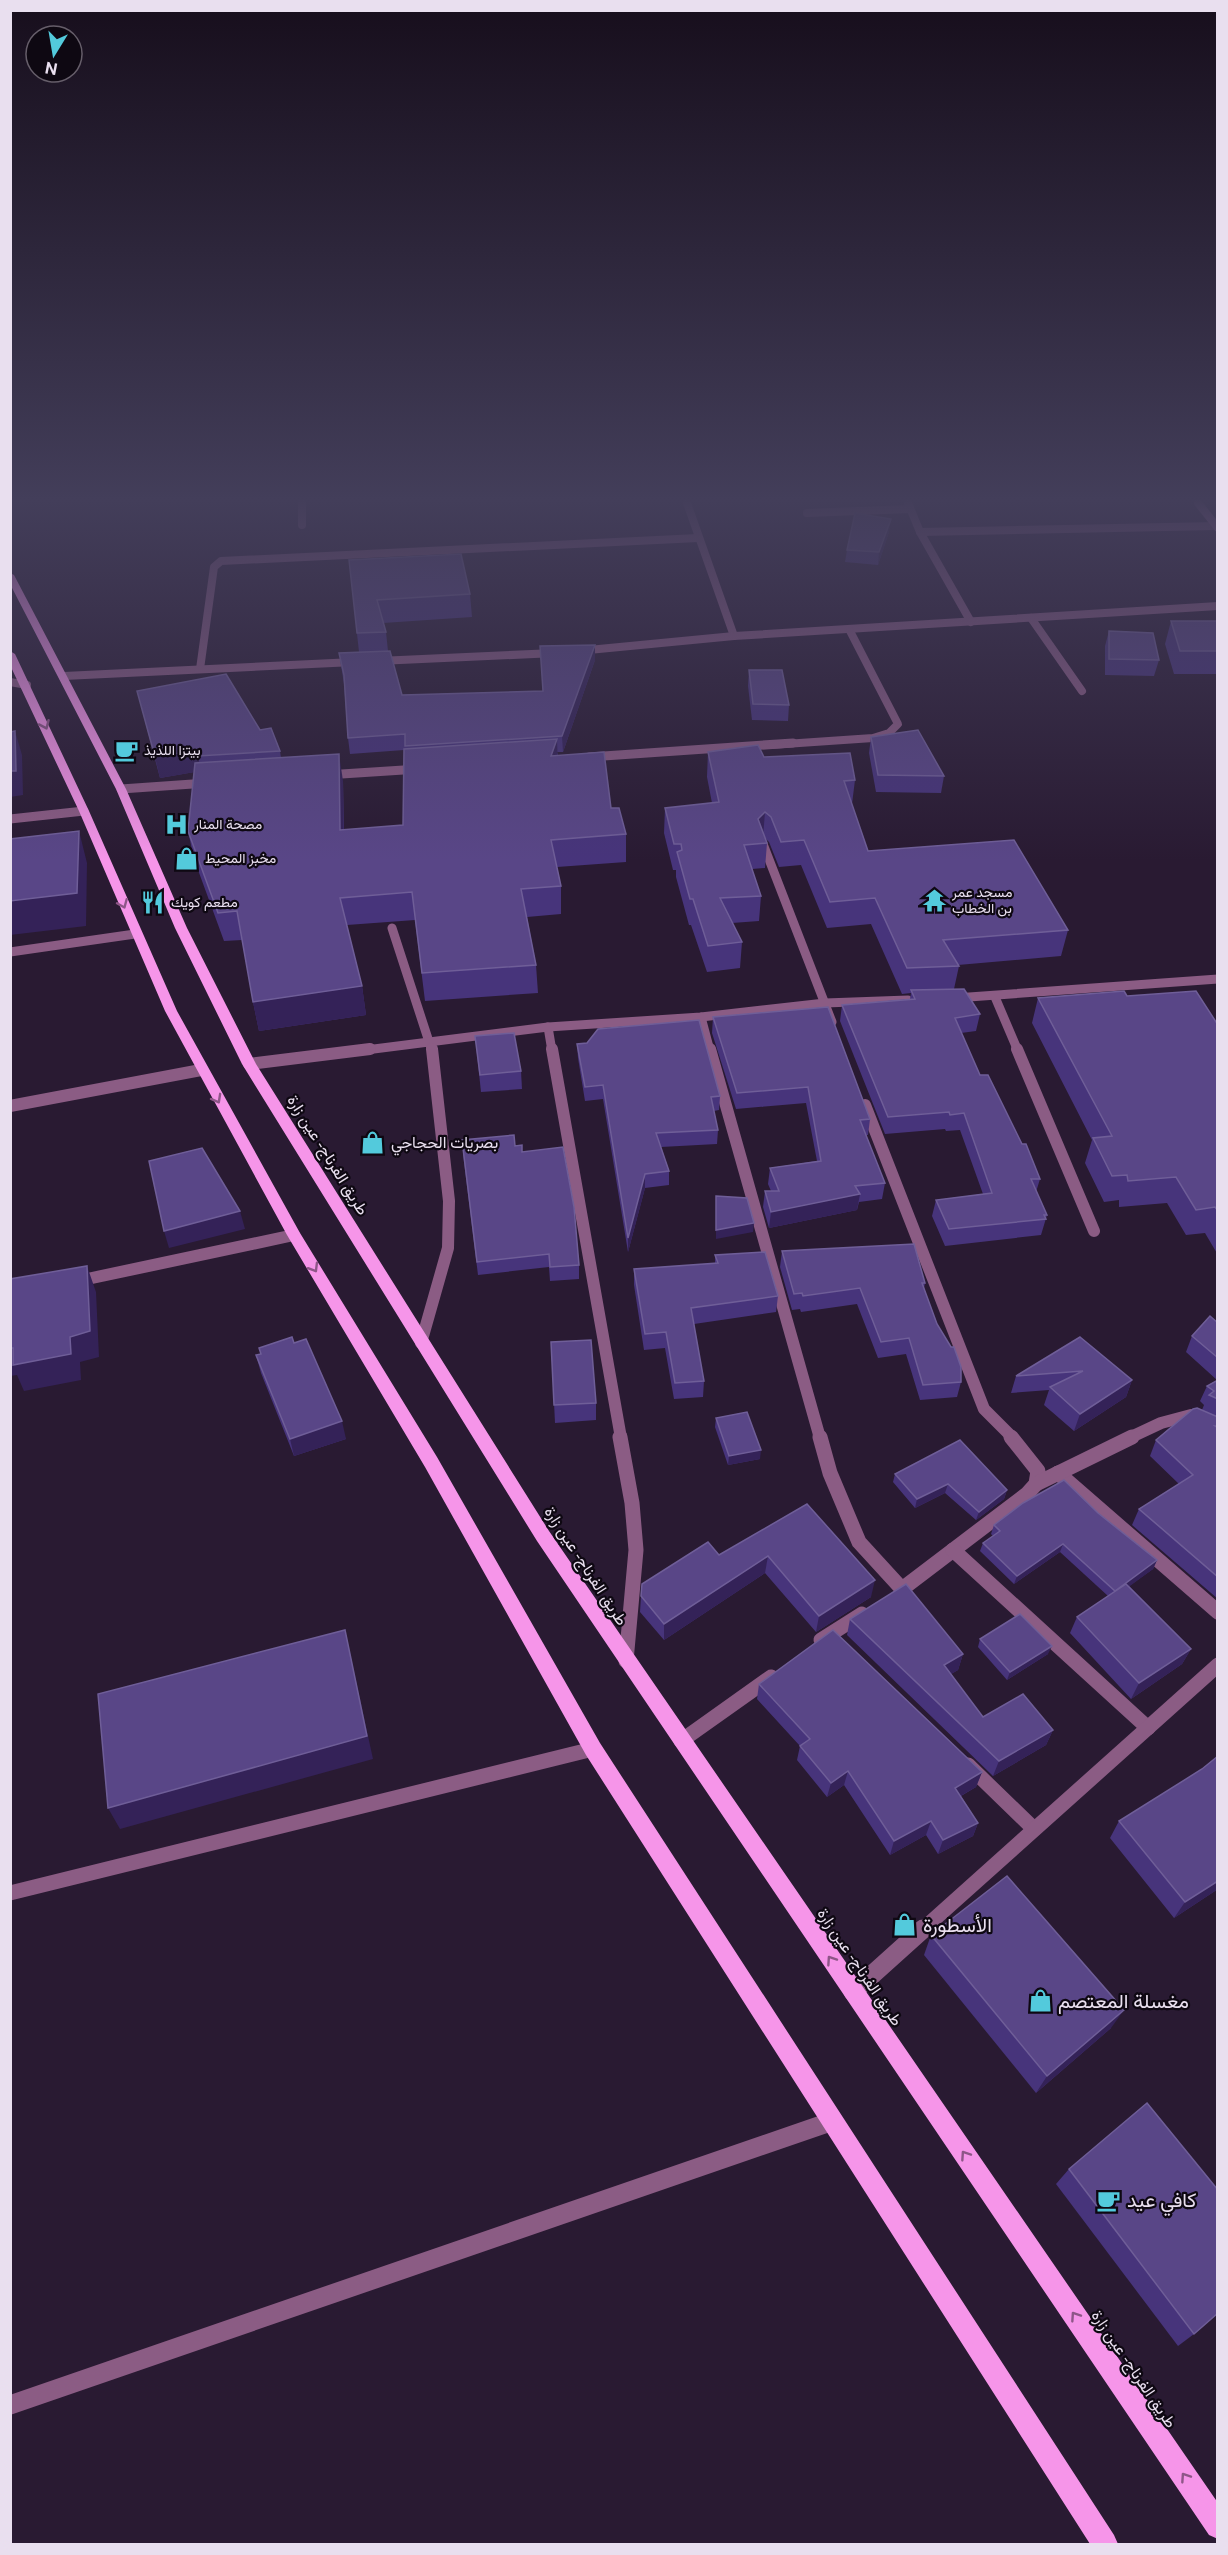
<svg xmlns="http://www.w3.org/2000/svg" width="1228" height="2555" viewBox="0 0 1228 2555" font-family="'Public Sans',Vazirmatn,sans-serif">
  <rect width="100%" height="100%" fill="#291a32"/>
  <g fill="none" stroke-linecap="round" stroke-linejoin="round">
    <!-- street-far4 -->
    <g stroke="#8b5c84" stroke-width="8">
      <path d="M302,503V525"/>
      <path d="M687,503L734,636"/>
      <path d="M908,503L920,532L971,622"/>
      <path d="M807,513L910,509"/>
      <path d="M920,532L1216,526"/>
      <path d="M1031,618L1082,691"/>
      <path d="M578,651L734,636L1218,606"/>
      <path d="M378,661L555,653"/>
      <path d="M200,669L214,567L221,561L698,538"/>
      <path d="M64,676L354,662"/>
      <path d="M10,682L27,685"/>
      <path d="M770,745L873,738L889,733L898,724L850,631"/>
    </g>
    <!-- street-far3 -->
    <g stroke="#8b5c84" stroke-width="9">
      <path d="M589,757L793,743"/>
      <path d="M326,775L419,769"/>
      <path d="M121,789L207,783"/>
      <path d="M10,819L84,811"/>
      <path d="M763,844L832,1022"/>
      <path d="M392,928L432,1051"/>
      <path d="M10,952L135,934"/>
      <path d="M995,997L1018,1051"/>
      <path d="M955,998L1218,979"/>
      <path d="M701,1017L710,1051"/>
      <path d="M548,1027L552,1051"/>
      <path d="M358,1051L548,1027L701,1017L825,1003L908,1000"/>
    </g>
    <!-- street-far2 -->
    <g stroke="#8b5c84" stroke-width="12">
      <path d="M552,1049L621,1438"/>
      <path d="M710,1049L820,1438"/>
      <path d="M1017,1049L1094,1231"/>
      <path d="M249,1064L370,1049"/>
      <path d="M865,1105L984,1409L1013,1438"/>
      <path d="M10,1106L201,1070"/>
      <path d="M78,1281L294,1235"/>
      <path d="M421,1343L448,1248L449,1201L432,1049"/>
      <path d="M1129,1438L1161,1423L1191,1415L1218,1428"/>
    </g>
    <!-- street-far1 -->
    <g stroke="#8b5c84" stroke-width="15">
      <path d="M620,1437L632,1503L636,1550L626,1661"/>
      <path d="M820,1437L830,1473L859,1542L902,1589L1027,1494L1036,1484L1038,1471L1011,1437"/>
      <path d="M1058,1473L1218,1612"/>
      <path d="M1036,1484L1132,1437"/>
      <path d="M953,1550L1148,1728"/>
      <path d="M821,1640L862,1614"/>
      <path d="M681,1741L771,1677"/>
      <path d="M968,1765L1034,1829"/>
      <path d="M10,1893L593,1749"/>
      <path d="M921,1931L1218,1665"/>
    </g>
    <!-- street -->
    <g stroke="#8b5c84" stroke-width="19">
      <path d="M853,1992L923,1929"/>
      <path d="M10,2405L833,2121"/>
    </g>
    <!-- secondary -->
    <path stroke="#c77dbd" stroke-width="8" d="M1198,503L1218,528"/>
    <!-- primary -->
    <g fill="#f695e9" fill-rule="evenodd">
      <path d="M10,573L14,575L126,789L187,928L256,1064L549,1531L1218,2503V2539L1209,2535L537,1541L242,1064L175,928L116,789L10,584Z"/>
      <path d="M10,651L15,654L89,811L177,1011L300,1233L437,1457L600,1743L1114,2535L1118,2544H1090L586,1755L425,1467L287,1235L165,1011L79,811L10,665Z"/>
    </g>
  </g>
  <!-- wall -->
  <g fill="#47347b">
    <path d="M889,532L878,565L845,562L847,550Z"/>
    <path d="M349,560L470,594L472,617L383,623L386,632L388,651L402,695L542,691L595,660L563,752H557L558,755L611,808L626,834V862L557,867L561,886V914L527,917L536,965L538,993L425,1001L415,920L347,925L362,986L366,1015L259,1031L253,1002L242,940L224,941L194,859L188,831L194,772L160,778L137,691L260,730L280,751L281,758L343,781L344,830L403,825L404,750L350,754L348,738L344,684L339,653L359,652Z"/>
    <path d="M1171,621H1218V674H1174L1165,644Z"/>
    <path d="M1109,631L1159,660L1154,676L1105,675V646Z"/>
    <path d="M749,670L789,705L788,721L752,720L748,686Z"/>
    <path d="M871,737L944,776L941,793L876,792L869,753Z"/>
    <path d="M708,752L764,757L855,780L852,804L868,851L1068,930L1061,956L958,965L959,966L954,989L980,1014L976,1031L961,1033L980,1075L1022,1144L1040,1179L1036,1192L1047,1215L1041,1235L945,1246L932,1216L936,1200L983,1194L960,1130L946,1131L945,1129L885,1134L840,1021L842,1005L910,999L911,993L902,994L871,924L827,928L801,865L779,867L769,842L766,839L767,843L765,868L752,869L761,896L759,921L732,923L742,942L740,968L707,972L691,925H689L676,877V870H673L664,833L665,808L712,803L707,777Z"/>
    <path d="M1127,996L1218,1025V1255L1205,1233L1186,1235L1167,1203L1119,1207V1200L1104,1202L1085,1163L1092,1140L1032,1023L1038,998Z"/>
    <path d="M713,1017L870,1119L868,1135H866L885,1183L882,1199L859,1202L857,1210L769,1228L763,1207L765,1191H771L768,1184L770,1168L817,1161L806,1103L736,1109L712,1033Z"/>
    <path d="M475,1036L521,1071L522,1089L481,1092Z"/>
    <path d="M577,1044L720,1096L719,1110L714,1111L718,1130L717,1144L661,1147L669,1171V1185L645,1188L628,1252L603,1099L585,1101L578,1058Z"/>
    <path d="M515,1146L522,1152L579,1265V1279L550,1281L549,1267L478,1275L463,1154Z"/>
    <path d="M782,1251L925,1283L924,1288L937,1324L961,1382L957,1397L920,1400L906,1354L878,1358L857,1304L801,1312L800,1309L792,1310L780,1267Z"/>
    <path d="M715,1255L778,1296L776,1312L694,1324L704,1381L703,1397L674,1399L665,1348L644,1350L634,1285V1269L715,1264Z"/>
    <path d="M1218,1323V1599L1132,1525L1139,1509L1179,1484L1150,1456L1156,1440L1202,1410L1204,1405L1200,1401L1207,1386L1217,1380L1186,1352L1192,1336Z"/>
    <path d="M1080,1337L1132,1380L1126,1397L1074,1431L1044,1405L1049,1390L1011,1393L1016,1376Z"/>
    <path d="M551,1342L596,1403V1420L555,1423Z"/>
    <path d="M294,1343L346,1439L294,1456L261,1373L256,1355L261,1354L259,1348Z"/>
    <path d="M716,1418L760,1459L728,1465L715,1427Z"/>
    <path d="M895,1474L1007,1490L1004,1499L976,1520L945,1493L915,1508L893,1482Z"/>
    <path d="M807,1504L871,1597L816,1632L765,1573L664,1640L640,1612L641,1596L719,1555Z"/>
    <path d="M1098,1513L1157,1560L1153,1569L1129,1586L1191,1649L1182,1664L1131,1699L1070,1633L1077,1617L1108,1596L1060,1552L1014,1584L980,1551L983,1543L993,1536L991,1534L994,1525Z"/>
    <path d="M850,1619L963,1654L958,1670L951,1674L983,1717L1053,1730L1046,1745L993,1776L847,1635Z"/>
    <path d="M980,1639L1048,1654L1007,1680L978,1647Z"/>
    <path d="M759,1684L982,1772L976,1787L961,1796L978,1823L973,1836L938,1854L926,1835L890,1855L844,1785L827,1797L797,1760L800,1746L757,1699Z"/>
    <path d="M1218,1756V1889L1174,1918L1110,1838L1119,1821L1202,1769Z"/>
    <path d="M931,1935L1111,2028L1036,2093L924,1955Z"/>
    <path d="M1069,2169L1194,2334L1178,2346L1056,2184Z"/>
  </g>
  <!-- shaded-wall -->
  <g fill="#342258">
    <path d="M891,519L889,532L878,565L879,552Z"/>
    <path d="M595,645V660L563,752L562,736Z"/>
    <path d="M15,731L22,755L23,795L10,797V771Z"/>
    <path d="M557,739L558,766L551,756Z"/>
    <path d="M199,750L198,756L201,771L160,778L155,757Z"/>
    <path d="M339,754L343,781L344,857L340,830Z"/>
    <path d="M765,812L763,837L758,819Z"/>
    <path d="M79,831L87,863L86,926L10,935V901Z"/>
    <path d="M362,986L366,1015L259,1031L253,1002Z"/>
    <path d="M645,1174V1188L628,1252V1238Z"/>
    <path d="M860,1194L857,1210L769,1228L771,1212Z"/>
    <path d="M240,1211L245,1229L169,1248L164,1231Z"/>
    <path d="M754,1223L753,1232L716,1239V1230Z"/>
    <path d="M87,1266L96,1292L99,1357L80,1362L81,1380L24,1391L17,1375L10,1376V1348Z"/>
    <path d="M1132,1380L1126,1397L1074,1431L1080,1414Z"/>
    <path d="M342,1421L346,1439L294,1456L290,1439Z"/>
    <path d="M761,1450L760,1459L728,1465L729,1456Z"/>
    <path d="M948,1484L945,1493L915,1508L917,1499Z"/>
    <path d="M1007,1490L1004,1499L976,1520L979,1512Z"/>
    <path d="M1063,1544L1060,1552L1014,1584L1017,1576Z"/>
    <path d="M768,1556L765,1573L664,1640V1624Z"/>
    <path d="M1157,1560L1153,1569L1111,1600L1115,1591Z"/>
    <path d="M875,1580L871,1597L816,1632L819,1616Z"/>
    <path d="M345,1630L373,1759L120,1829L108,1808Z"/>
    <path d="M1052,1646L1048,1654L1007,1680L1010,1672Z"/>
    <path d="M1191,1649L1182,1664L1131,1699L1139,1683Z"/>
    <path d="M963,1654L958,1670L939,1681L944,1665Z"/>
    <path d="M1053,1730L1046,1745L993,1776L999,1761Z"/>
    <path d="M848,1771L844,1785L827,1797L831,1783Z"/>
    <path d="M982,1772L976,1787L950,1802L955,1788Z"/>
    <path d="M931,1821L926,1835L890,1855L894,1841Z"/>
    <path d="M978,1823L973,1836L938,1854L943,1840Z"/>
    <path d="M1218,1881V1889L1174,1918L1185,1902Z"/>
    <path d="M1124,2010L1111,2028L1036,2093L1047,2076Z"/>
  </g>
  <!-- building -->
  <g fill="#594687" stroke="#6f5e98" stroke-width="1.5">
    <path d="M855,513L891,519L879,552L847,550Z"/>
    <path d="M461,554L470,594L377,600L386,632L357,633L349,560Z"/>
    <path d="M1171,621H1218V651H1180Z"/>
    <path d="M1109,631L1153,633L1159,660L1109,659Z"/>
    <path d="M595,645L562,736L405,746V734L348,738L344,675L339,653L390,651L402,695L543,691L540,646Z"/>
    <path d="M749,670H782L789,705L753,704Z"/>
    <path d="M226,674L260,730L271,728L280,751L198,756L199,750L155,757L137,691Z"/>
    <path d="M918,730L944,776L878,775L871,737Z"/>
    <path d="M15,731L16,771H10V732Z"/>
    <path d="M557,739L551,756L604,752L611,808H619L626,834L551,840L561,886L521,889L536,965L422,973L412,892L340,898L362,986L253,1002L237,911L218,913L188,831L195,763L339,754L340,830L403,825L404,749Z"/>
    <path d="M758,745L764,757L850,753L855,780L844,781L868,851L1014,840L1068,930L943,940L959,966L907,968L875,898L830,902L804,840L781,842L771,817L765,812L758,819L767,843L744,845L761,896L720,898L742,942L708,946L693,899H690L677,852L682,850L681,844H674L665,808L719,802L708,752Z"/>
    <path d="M79,831L77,893L10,901V839Z"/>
    <path d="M964,989L980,1014L955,1018L980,1075H988L1022,1144H1026L1040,1179H1031L1047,1215H1044L1046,1219L949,1229L936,1200L992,1193L964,1113L950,1115L949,1112L888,1117L842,1005L915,999L911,990Z"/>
    <path d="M1124,991L1127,996L1196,991L1218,1025V1211L1215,1207L1196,1210L1176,1177L1128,1181L1127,1175L1112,1176L1093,1138L1112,1136L1038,998Z"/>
    <path d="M828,1007L870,1119L860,1120L885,1183L855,1186L860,1194L771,1212L765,1191H779L770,1168L821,1161L808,1087L737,1093L713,1017Z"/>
    <path d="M699,1020L720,1096L711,1097L718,1130L656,1133L669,1171L645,1174L628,1238L603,1085L585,1087L577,1044L587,1043L598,1029Z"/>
    <path d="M514,1033L521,1071L480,1075L475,1036Z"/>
    <path d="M514,1135L515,1146L522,1145V1152L563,1147L574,1207L579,1265L550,1267L549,1254L477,1262L462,1140Z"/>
    <path d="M202,1148L240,1211L164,1231L149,1161Z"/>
    <path d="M716,1196L747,1198L754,1223L716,1230Z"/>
    <path d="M914,1244L925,1283H922L937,1324L951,1347H954L961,1367V1382L923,1385L909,1338L881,1342L860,1288L803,1296L802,1293L794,1294L782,1251Z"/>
    <path d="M765,1252L778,1296L691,1308L704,1381L675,1383L666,1332L645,1334L634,1269L718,1263L715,1255Z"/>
    <path d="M87,1266L90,1331L70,1337L71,1354L13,1365V1348H10V1279Z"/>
    <path d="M1210,1316L1218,1323V1358L1192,1336Z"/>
    <path d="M292,1337L294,1343L306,1339L342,1421L290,1439L256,1355L261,1354L259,1348Z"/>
    <path d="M1080,1337L1132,1380L1080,1414L1050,1387L1083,1371L1016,1376Z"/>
    <path d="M591,1340L596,1403L554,1405L551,1342Z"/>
    <path d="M1218,1380V1399L1209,1395L1214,1391L1207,1386Z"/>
    <path d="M1197,1408L1218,1417V1426H1215L1218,1428V1577L1139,1509L1193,1475L1156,1440L1193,1409Z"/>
    <path d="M747,1412L761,1450L729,1456L716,1418Z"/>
    <path d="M960,1440L1007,1490L979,1512L948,1484L917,1499L895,1474Z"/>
    <path d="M1064,1480L1098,1513L1157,1560L1115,1591L1063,1544L1017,1576L983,1543L1000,1531L994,1525L1023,1503Z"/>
    <path d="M807,1504L875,1580L819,1616L768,1556L664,1624L641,1596L642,1584L708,1542L719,1555Z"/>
    <path d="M906,1584L963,1654L944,1665L983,1717L1023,1694L1053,1730L999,1761L850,1619Z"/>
    <path d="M1126,1584L1191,1649L1139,1683L1077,1617Z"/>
    <path d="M1020,1614L1052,1646L1010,1672L980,1639Z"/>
    <path d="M345,1630L367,1736L108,1808L98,1694Z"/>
    <path d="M833,1630L982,1772L955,1788L978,1823L943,1840L931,1821L894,1841L848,1771L831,1783L800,1746L810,1739L759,1684Z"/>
    <path d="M1218,1756V1881L1185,1902L1119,1821L1202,1769Z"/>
    <path d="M1007,1876L1124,2010L1047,2076L931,1935Z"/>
    <path d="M1147,2103L1218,2190V2313L1194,2334L1069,2169Z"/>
  </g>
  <!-- one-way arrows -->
  <defs><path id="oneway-chevron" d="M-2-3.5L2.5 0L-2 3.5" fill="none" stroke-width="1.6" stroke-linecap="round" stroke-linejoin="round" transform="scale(1.5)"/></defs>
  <g stroke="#8e5688">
    <use href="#oneway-chevron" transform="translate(45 725) rotate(66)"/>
    <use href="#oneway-chevron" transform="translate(123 904) rotate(67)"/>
    <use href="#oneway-chevron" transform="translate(217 1099) rotate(61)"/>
    <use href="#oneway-chevron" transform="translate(314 1268) rotate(59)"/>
    <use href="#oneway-chevron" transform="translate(831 1960) rotate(-124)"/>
    <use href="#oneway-chevron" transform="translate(965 2155) rotate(-124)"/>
    <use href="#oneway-chevron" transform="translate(1075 2316) rotate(-124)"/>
    <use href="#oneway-chevron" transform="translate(1185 2477) rotate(-124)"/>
  </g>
  <!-- sky -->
  <linearGradient id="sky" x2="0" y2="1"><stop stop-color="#170e1c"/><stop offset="0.58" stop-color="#433e5a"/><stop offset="1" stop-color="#433e5a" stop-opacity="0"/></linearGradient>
  <rect width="1228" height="861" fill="url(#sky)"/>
  <!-- icons -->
  <defs>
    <symbol id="cafe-bare" viewBox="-9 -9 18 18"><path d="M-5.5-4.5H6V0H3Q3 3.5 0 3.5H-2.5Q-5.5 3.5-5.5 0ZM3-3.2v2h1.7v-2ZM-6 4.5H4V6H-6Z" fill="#53cadc" stroke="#0e0812" stroke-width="2.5" paint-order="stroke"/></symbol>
    <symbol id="hospital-bare" viewBox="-9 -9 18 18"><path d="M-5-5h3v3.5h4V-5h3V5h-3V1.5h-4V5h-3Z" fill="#53cadc" stroke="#0e0812" stroke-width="2.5" paint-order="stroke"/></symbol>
    <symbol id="shop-bare" viewBox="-9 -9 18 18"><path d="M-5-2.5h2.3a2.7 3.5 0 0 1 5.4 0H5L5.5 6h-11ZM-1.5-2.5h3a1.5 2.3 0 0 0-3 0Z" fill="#53cadc" stroke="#0e0812" stroke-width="2.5" paint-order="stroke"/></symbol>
    <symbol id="temple-bare" viewBox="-9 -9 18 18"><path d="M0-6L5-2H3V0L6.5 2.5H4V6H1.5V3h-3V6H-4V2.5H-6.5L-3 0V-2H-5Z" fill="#53cadc" stroke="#0e0812" stroke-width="2.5" paint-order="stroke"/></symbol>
    <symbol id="restaurant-bare" viewBox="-9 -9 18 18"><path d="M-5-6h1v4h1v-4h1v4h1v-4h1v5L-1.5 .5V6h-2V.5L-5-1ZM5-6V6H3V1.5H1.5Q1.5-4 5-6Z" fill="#53cadc" stroke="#0e0812" stroke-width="2.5" paint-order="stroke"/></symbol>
  </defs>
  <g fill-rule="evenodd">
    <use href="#cafe-bare" x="110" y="734" width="33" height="33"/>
    <use href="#hospital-bare" x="160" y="808" width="33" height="33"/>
    <use href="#shop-bare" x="170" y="842" width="33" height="33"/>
    <use href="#temple-bare" x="918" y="884" width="33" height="33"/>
    <use href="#restaurant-bare" x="136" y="886" width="33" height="33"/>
    <use href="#shop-bare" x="356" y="1126" width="33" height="33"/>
    <use href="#shop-bare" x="888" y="1908" width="33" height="33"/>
    <use href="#shop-bare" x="1024" y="1984" width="33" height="33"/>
    <use href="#cafe-bare" x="1092" y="2184" width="33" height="33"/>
  </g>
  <g text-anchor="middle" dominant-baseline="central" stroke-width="4.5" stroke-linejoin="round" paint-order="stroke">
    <!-- far-poi labels -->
    <g font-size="14" fill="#e9dfef" stroke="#0e0812" text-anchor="start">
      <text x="144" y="750">بيتزا اللذيذ</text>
      <text x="194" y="824">مصحة المنار</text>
      <text x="205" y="858">مخبز المحيط</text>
      <text x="952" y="892">مسجد عمر<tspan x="952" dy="16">بن الخطاب</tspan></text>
      <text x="171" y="902">مطعم كويك</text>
    </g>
    <!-- poi labels -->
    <g font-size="16" fill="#e9dfef" stroke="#0e0812" text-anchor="start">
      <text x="391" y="1142">بصريات الحجاجي</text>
    </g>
    <!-- street labels -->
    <g font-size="16" fill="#e9dfef" stroke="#0e0812">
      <text transform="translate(328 1155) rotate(58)">طريق الفرناج - عين زارة</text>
      <text transform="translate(586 1566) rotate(57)">طريق الفرناج - عين زارة</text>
      <text transform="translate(860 1967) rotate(56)">طريق الفرناج - عين زارة</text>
      <text transform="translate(1134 2369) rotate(56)">طريق الفرناج - عين زارة</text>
    </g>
    <!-- near-poi labels -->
    <g font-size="20" fill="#e9dfef" stroke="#0e0812" text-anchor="start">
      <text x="923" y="1925">الأسطورة</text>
      <text x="1058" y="2001">مغسلة المعتصم</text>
      <text x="1127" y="2200">كافي عيد</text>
    </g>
  </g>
  <!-- border -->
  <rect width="1228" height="2555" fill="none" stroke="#e9dfef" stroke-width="24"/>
  <!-- north arrow -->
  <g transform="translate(54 54) rotate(191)"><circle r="28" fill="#0e0812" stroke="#665e6a" stroke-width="1.5"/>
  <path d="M0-4.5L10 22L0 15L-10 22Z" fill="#53cadc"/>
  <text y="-9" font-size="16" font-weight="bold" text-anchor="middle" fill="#e9dfef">N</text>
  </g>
</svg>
